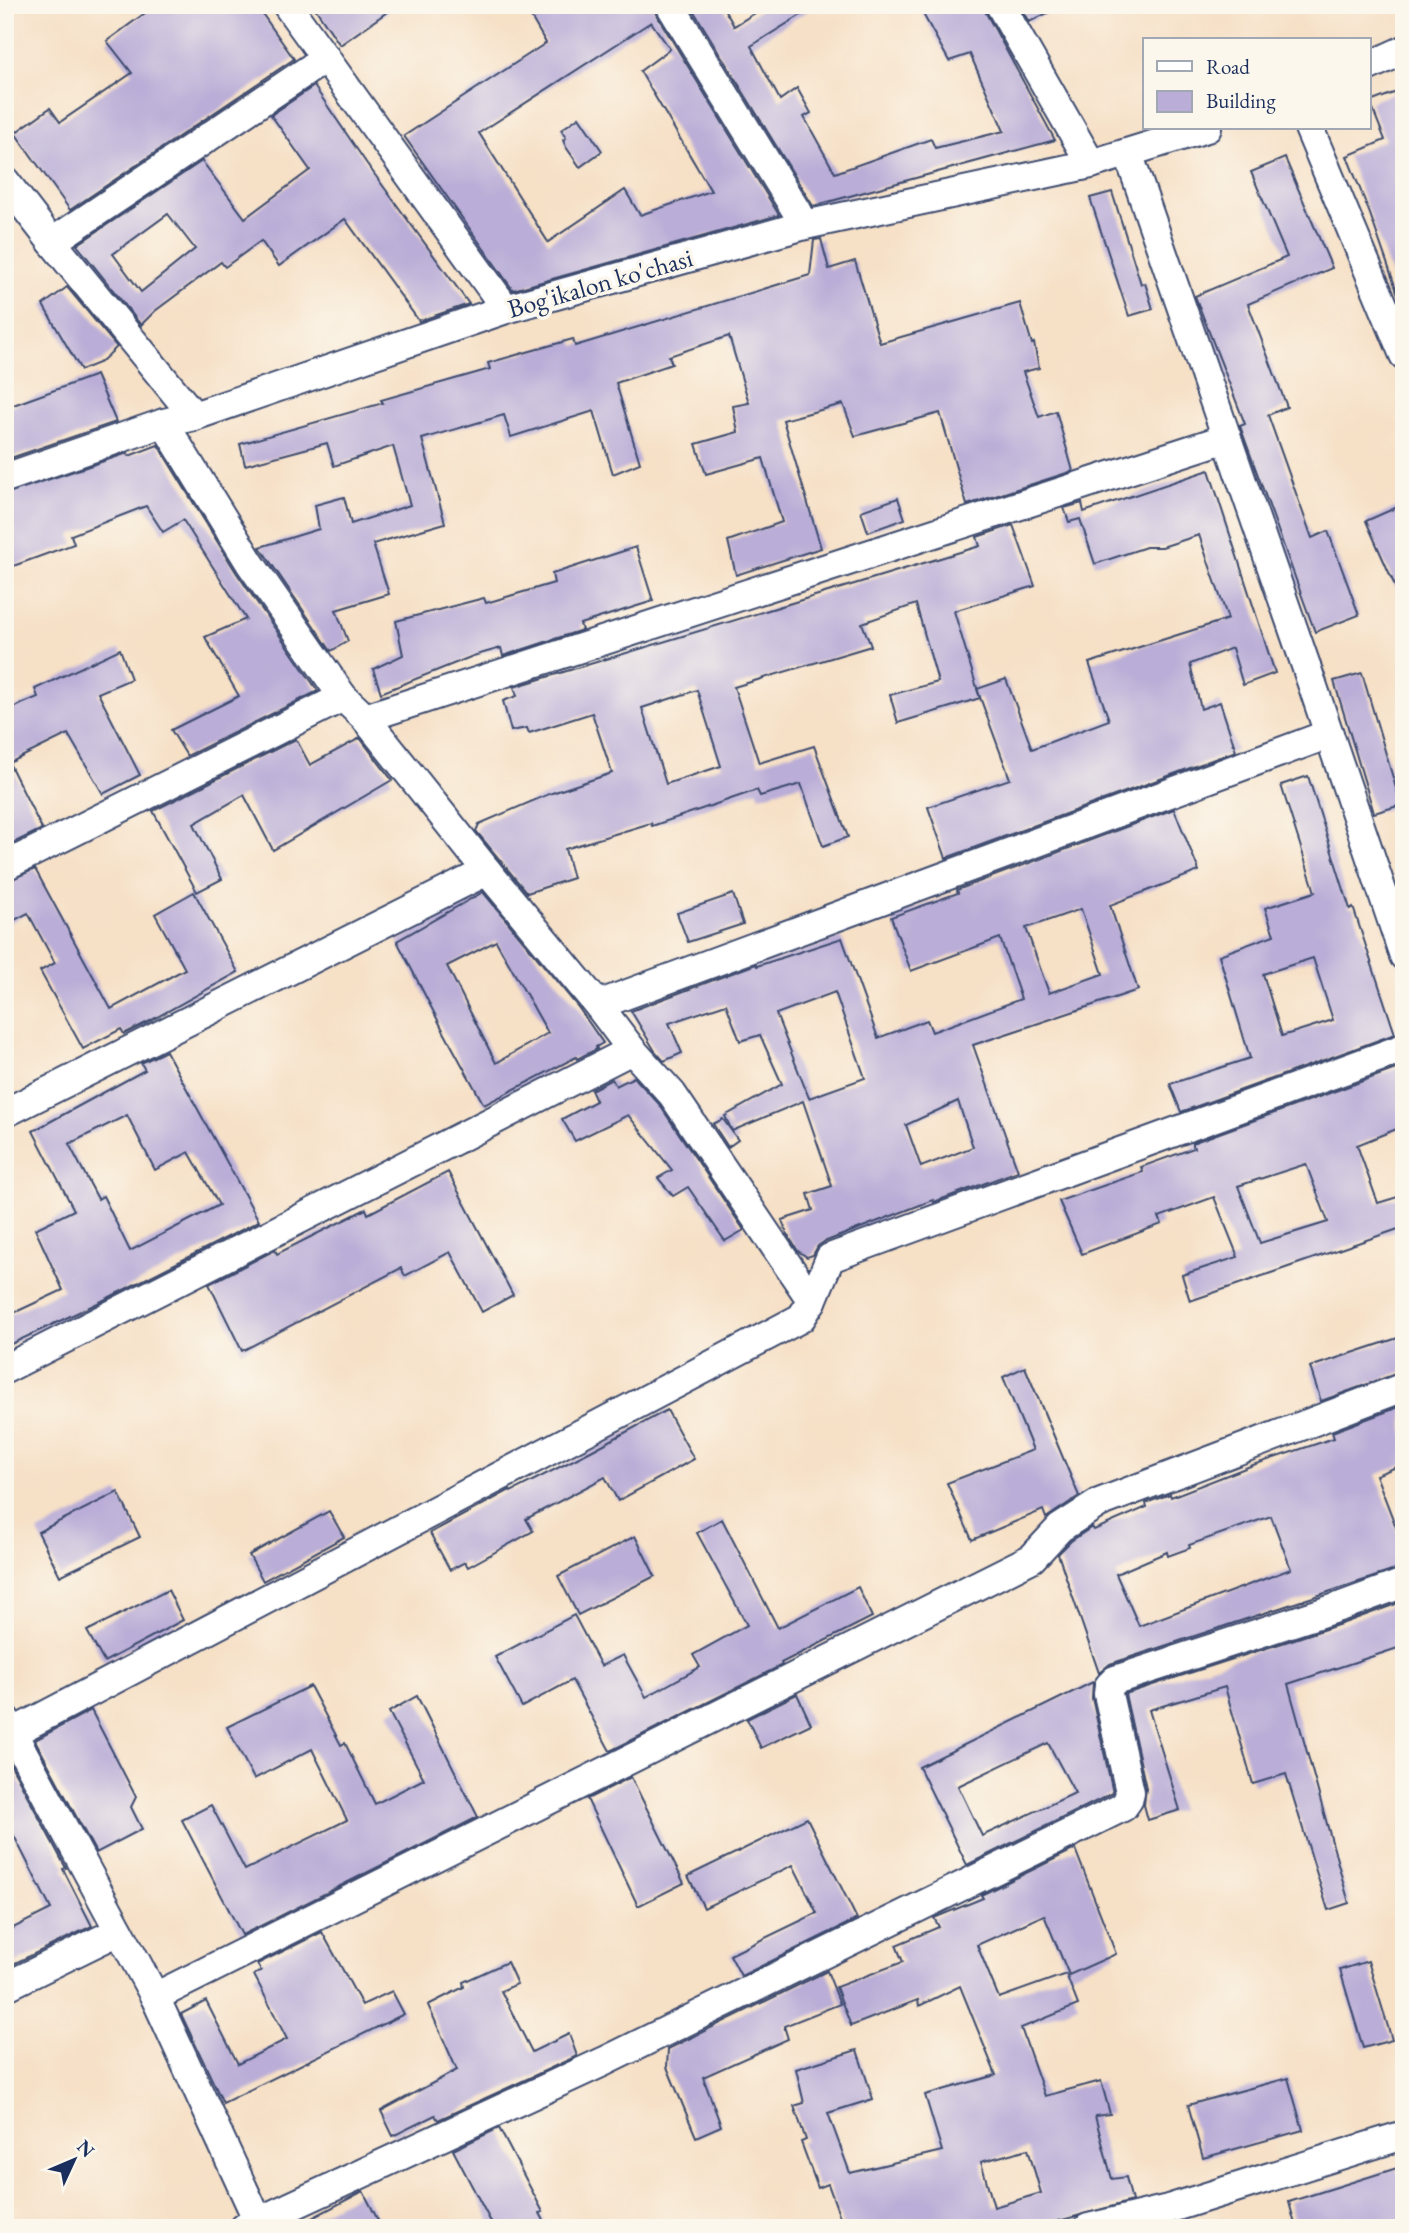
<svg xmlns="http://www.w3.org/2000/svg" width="1409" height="2233" viewBox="0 0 1409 2233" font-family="'EB Garamond',serif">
  <rect width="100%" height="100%" fill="#fbf7ec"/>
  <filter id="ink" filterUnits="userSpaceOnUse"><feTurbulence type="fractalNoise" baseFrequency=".0143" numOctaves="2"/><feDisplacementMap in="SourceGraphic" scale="14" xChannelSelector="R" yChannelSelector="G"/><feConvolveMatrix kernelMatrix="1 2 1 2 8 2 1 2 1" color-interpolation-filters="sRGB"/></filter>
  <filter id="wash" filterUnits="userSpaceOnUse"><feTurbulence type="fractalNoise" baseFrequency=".00686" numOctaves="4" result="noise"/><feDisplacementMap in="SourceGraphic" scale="28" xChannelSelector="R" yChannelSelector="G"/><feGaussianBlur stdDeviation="1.57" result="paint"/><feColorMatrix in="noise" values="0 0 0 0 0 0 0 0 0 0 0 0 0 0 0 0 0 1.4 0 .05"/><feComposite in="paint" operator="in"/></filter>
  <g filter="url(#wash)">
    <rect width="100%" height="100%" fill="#f6e0c6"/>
    <g id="blocks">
      <!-- building -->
      <g fill="#baadd7" fill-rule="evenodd">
        <path d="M156,5H256L294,59L70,210L15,133L50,108L60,122L132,73L107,41Z"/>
        <path d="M313,5H397L340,45Z"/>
        <path d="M524,5H653L656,14L779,215L513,290L404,136L546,43ZM651,22L670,49L640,71L711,191L640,215L625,190L548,242L479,133Z"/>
        <path d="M690,5H722L734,26L768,5H817L751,46L780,100L797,88L811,113L804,117L835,173L931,139L935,148L1004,131L970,54L949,61L918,5H983L986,13L1055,140L813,206Z"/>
        <path d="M1019,5H1064L1029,22Z"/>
        <path d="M314,86L367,164L469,304L419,321L345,219L279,266L261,241L225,267L221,262L155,311L141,325L77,245L202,161L245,218L310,170L271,115ZM168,214L195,249L141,292L113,254Z"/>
        <path d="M1404,89V300H1400L1370,214L1347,156L1385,140L1370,102Z"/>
        <path d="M579,117L602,151L580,167L566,147L563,140L566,138L561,130Z"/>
        <path d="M1285,158L1332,268L1248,304L1287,407L1268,415L1312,538L1328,531L1359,615L1315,632L1240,426L1245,424L1195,296L1287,257L1251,172Z"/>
        <path d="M1112,192L1141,284L1145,283L1153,309L1129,316L1090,198Z"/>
        <path d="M821,239L829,269L855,261L880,343L1020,303L1032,344L1034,343L1039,368L1023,372L1039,417L1056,411L1073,471L967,505L940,413L855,436L843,404L783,420L821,548L736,575L728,541L782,522L763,458L706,474L696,444L738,432L733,406L749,403L729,336L669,356L672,364L616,383L640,463L613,474L594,411L511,437L504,415L422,439L445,523L373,544L389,594L336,610L348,641L331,651L260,547L319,529L315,505L344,497L351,524L410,505L393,446L334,466L327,443L245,465L240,444L383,403L381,400L490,369L488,363L573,339L575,346L810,275L814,240Z"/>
        <path d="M67,287L117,347L101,362L81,370L43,305Z"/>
        <path d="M96,375L116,422L5,460V408Z"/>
        <path d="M158,445L236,572L318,691L187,756L171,730L239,696L205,637L246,619L183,520L163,532L146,506L71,535L74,544L5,569V494L128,453L129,456Z"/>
        <path d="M1209,470L1275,673L1243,685L1232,648L1190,664L1201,709L1220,702L1236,751L946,858L928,807L1010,779L977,689L1006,679L1032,749L1109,720L1089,663L1228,619L1199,535L1162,547H1146L1095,564L1080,519L1069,522L1064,508L1082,503L1084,512Z"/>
        <path d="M898,498L905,519L868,532L861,511Z"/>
        <path d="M1404,504V606L1366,521Z"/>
        <path d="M1013,525L1035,586L954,611L980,698L898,723L890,695L938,682L916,604L862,623L871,646L734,687L759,763L814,746L848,837L823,846L801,784L760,796L757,790L652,826L651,823L565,849L573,878L527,893L476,831L479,824L549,794L612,773L592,713L529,733L527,728L511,731L503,701L517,696L514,687L980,546L977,537ZM697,690L721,766L666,784L642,708Z"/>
        <path d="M636,547L653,601L580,624L582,630L503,656L501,648L473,656L381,693L373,669L403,655L396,621L484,598L486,603L554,583L552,574Z"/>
        <path d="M120,649L131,679L98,693L140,775L103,794L68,734L9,763L42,829L5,847V711L38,697L35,689Z"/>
        <path d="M1362,673L1401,805L1374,813L1334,681Z"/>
        <path d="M360,738L392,780L273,850L244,795L194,824L222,879L197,892L153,811L296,739L310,765Z"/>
        <path d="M1308,776L1350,909L1353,907L1395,1034L1181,1112L1170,1084L1250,1058L1219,955L1274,935L1265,908L1315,892L1281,785ZM1313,958L1333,1020L1282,1036L1263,974Z"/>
        <path d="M1174,809L1199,871L1110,905L1138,990L973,1045L1018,1171L934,1202L933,1200L824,1242L818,1246L813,1255L807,1257L798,1251L787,1234L782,1220L813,1210L808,1194L832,1186L803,1101L732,1131L725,1116L782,1084L760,1035L740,1041L726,1004L669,1023L682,1053L664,1061L655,1051L631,1011L756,964L757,966L842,938L878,1038L927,1020L932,1032L1021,999L1000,938L911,971L891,917L958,893L957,890ZM1081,909L1103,974L1049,993L1026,928ZM835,992L865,1078L809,1098L776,1014ZM958,1101L973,1147L921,1167L906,1125Z"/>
        <path d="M35,869L111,1009L185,969L155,914L194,892L238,972L148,1022L124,1034L121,1029L83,1049L40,971L55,963L28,913L5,925V882Z"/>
        <path d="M483,892L578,1007L603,1043L596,1047L597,1049L577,1059L576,1057L484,1105L444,1032L397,941ZM496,941L548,1033L496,1063L447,966Z"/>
        <path d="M733,894L743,924L688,942L677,913Z"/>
        <path d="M166,1051L259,1221L102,1301L5,1347V1317L63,1290L35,1229L74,1210L33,1131L145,1070L141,1063ZM127,1115L155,1170L189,1152L219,1205L130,1251L103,1196L98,1199L69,1144Z"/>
        <path d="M1404,1066V1126L1357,1145L1378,1203L1404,1195V1227L1190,1301L1182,1275L1238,1257L1214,1197L1159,1217L1162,1224L1082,1254L1059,1201L1143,1172L1141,1167L1194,1148L1192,1143ZM1306,1164L1328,1222L1260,1243L1238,1186Z"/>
        <path d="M634,1077L659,1104L744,1230L725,1241L688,1187L673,1196L658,1178L672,1170L628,1115L575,1141L562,1119L596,1101L591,1090L612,1079L616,1086Z"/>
        <path d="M723,1119L738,1140L728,1147L713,1124Z"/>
        <path d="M448,1172L513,1295L482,1312L450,1252L405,1276L401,1268L242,1351L209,1284L275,1250L277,1254L366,1209L368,1214Z"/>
        <path d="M1404,1336V1371L1321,1401L1310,1367Z"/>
        <path d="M1025,1367L1079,1496L1046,1518L1043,1510L972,1540L947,1483L1033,1450L1003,1377Z"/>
        <path d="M1404,1405V1464L1376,1475L1404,1548V1567L1110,1664L1099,1673L1058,1554L1071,1541L1092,1527L1094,1530L1147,1507L1146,1503L1170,1494L1171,1497L1253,1465L1334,1438L1332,1432ZM1271,1516L1291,1569L1139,1626L1116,1574L1167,1552L1168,1556L1190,1548L1189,1545Z"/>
        <path d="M667,1410L694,1459L618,1501L605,1477L526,1519L533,1531L468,1567L465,1562L450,1570L430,1533L510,1490L511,1492L591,1451Z"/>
        <path d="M118,1492L140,1537L60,1576L38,1532Z"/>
        <path d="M329,1511L344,1537L263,1581L249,1555Z"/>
        <path d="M722,1519L778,1628L858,1587L872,1617L781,1663L782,1665L610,1751L572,1680L522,1707L495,1657L574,1615L601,1666L623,1655L646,1697L700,1667L693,1655L747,1625L697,1533Z"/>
        <path d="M635,1536L655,1576L578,1615L558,1576Z"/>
        <path d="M168,1590L183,1620L104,1662L87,1631Z"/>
        <path d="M1404,1601V1646L1288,1684L1349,1903L1328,1910L1286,1774L1253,1784L1225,1687L1149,1710L1180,1810L1148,1820L1144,1805L1146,1788L1125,1694L1344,1623Z"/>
        <path d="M1093,1682L1092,1698L1113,1793L967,1865L919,1767ZM1048,1743L1075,1793L982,1836L958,1786Z"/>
        <path d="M310,1686L341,1745L345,1743L375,1804L424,1779L389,1712L417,1696L478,1817L242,1935L182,1820L211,1805L245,1870L347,1820L312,1749L254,1779L227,1727Z"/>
        <path d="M797,1694L811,1724L761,1748L747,1719Z"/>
        <path d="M91,1710L136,1797L131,1807L142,1829L96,1853L35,1740Z"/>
        <path d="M5,1754L66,1868L63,1869L92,1926L5,1968V1932L51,1909L5,1818Z"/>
        <path d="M631,1777L684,1883L638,1906L587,1799Z"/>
        <path d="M807,1818L857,1919L741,1976L730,1955L817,1913L793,1865L704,1908L688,1876Z"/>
        <path d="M1075,1849L1116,1954L1069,1975L1044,1915L977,1945L999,1998L1066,1974L1078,2005L1021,2028L1045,2096L1101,2081L1110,2114L1095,2116L1112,2179L1126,2177L1132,2201L1033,2228H844L828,2184L818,2188L801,2142L806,2140L794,2106L804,2103L796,2069L857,2050L873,2099L828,2113L850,2173L942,2151L925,2095L996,2075L960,1986L919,2006L918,2000L851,2026L836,1987L903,1962L896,1945L939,1927L934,1918L983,1898L981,1895ZM1028,2149L1041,2193L994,2207L981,2162Z"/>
        <path d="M322,1932L362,2005L392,1991L404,2014L223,2103L181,2014L206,2001L238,2064L287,2039L254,1975L261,1971L257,1964Z"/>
        <path d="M1368,1961L1392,2040L1363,2048L1340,1970Z"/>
        <path d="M507,1962L517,1984L501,1991L532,2052L569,2034L577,2056L438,2120L435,2115L393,2136L381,2111L457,2070L428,2005L464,1987L463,1982Z"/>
        <path d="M827,1971L840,2004L784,2026L788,2039L703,2077L721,2126L696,2137L667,2067L668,2049Z"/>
        <path d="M1288,2078L1303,2130L1203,2158L1188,2105Z"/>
        <path d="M499,2128L543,2212L540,2213L548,2228H494L453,2150Z"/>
        <path d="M1397,2168L1404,2191V2228H1296L1289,2202Z"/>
        <path d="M363,2191L382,2228H293L358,2194Z"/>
      </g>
    </g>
  </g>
  <g filter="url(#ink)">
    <use href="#blocks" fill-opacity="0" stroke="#3c4a6e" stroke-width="2"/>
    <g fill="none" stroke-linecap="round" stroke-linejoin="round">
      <defs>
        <g id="street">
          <path d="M287,5L506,309"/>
          <path d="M670,5L805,225"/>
          <path d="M1000,5L1091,164"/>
          <path d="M1369,66L1404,50"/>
          <path d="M1309,128L1404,355"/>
          <path d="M1128,153L1305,663L1404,956"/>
          <path d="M5,181L52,242L194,416"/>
          <path d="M52,242L326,58"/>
          <path d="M164,423L250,563L343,697L365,718L487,871L598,1005L632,1050L672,1094L812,1301"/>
          <path d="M5,478L164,423L194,416L506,309L805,225L1091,164L1207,128"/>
          <path d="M365,718L1227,438"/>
          <path d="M5,866L343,697"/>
          <path d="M598,1005L1329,734"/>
          <path d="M5,1113L487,871"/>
          <path d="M5,1369L632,1050"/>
          <path d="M5,1719L155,1997L258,2221"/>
          <path d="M12,1733L801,1318L812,1301L830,1258L1404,1048"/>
          <path d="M5,1987L119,1931"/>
          <path d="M155,1997L1032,1558L1060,1528L1099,1503L1404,1387"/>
          <path d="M244,2228L605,2061L1123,1807L1128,1800L1130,1792L1108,1694L1109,1686L1115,1680L1339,1607L1404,1583"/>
          <path d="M1088,2228L1168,2209L1404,2135"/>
        </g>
      </defs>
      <!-- street casing -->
      <use href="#street" stroke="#3c4a6e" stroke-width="32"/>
      <!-- street -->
      <use href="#street" stroke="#fff" stroke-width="28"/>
    </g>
  </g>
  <g text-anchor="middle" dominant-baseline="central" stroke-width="7" stroke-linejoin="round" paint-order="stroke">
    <!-- street labels -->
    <g font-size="26" fill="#1b2f5e" stroke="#fbf7ec">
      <text transform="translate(600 283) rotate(-16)">Bog'ikalon ko'chasi</text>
    </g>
  </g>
  <!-- margin -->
  <rect width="1409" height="2233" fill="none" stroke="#fbf7ec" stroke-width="28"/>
  <!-- legend -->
  <rect x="1143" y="38" width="228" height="91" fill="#fbf7ec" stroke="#a1a7b3" stroke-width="2"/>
  <rect x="1157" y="61" width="35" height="10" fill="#ffffff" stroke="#a1a7b3" stroke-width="2"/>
  <text x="1206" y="74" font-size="21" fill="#1b2f5e">Road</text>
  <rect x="1157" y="91" width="35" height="21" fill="#baadd7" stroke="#a1a7b3" stroke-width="2"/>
  <text x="1206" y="108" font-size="21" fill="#1b2f5e">Building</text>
  <!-- north arrow -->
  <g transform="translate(74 2160) rotate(46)" stroke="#fbf7ec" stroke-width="5" paint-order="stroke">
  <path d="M0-5L12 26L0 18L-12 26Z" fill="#1b2f5e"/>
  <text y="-10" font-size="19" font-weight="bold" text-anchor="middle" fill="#1b2f5e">N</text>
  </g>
</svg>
